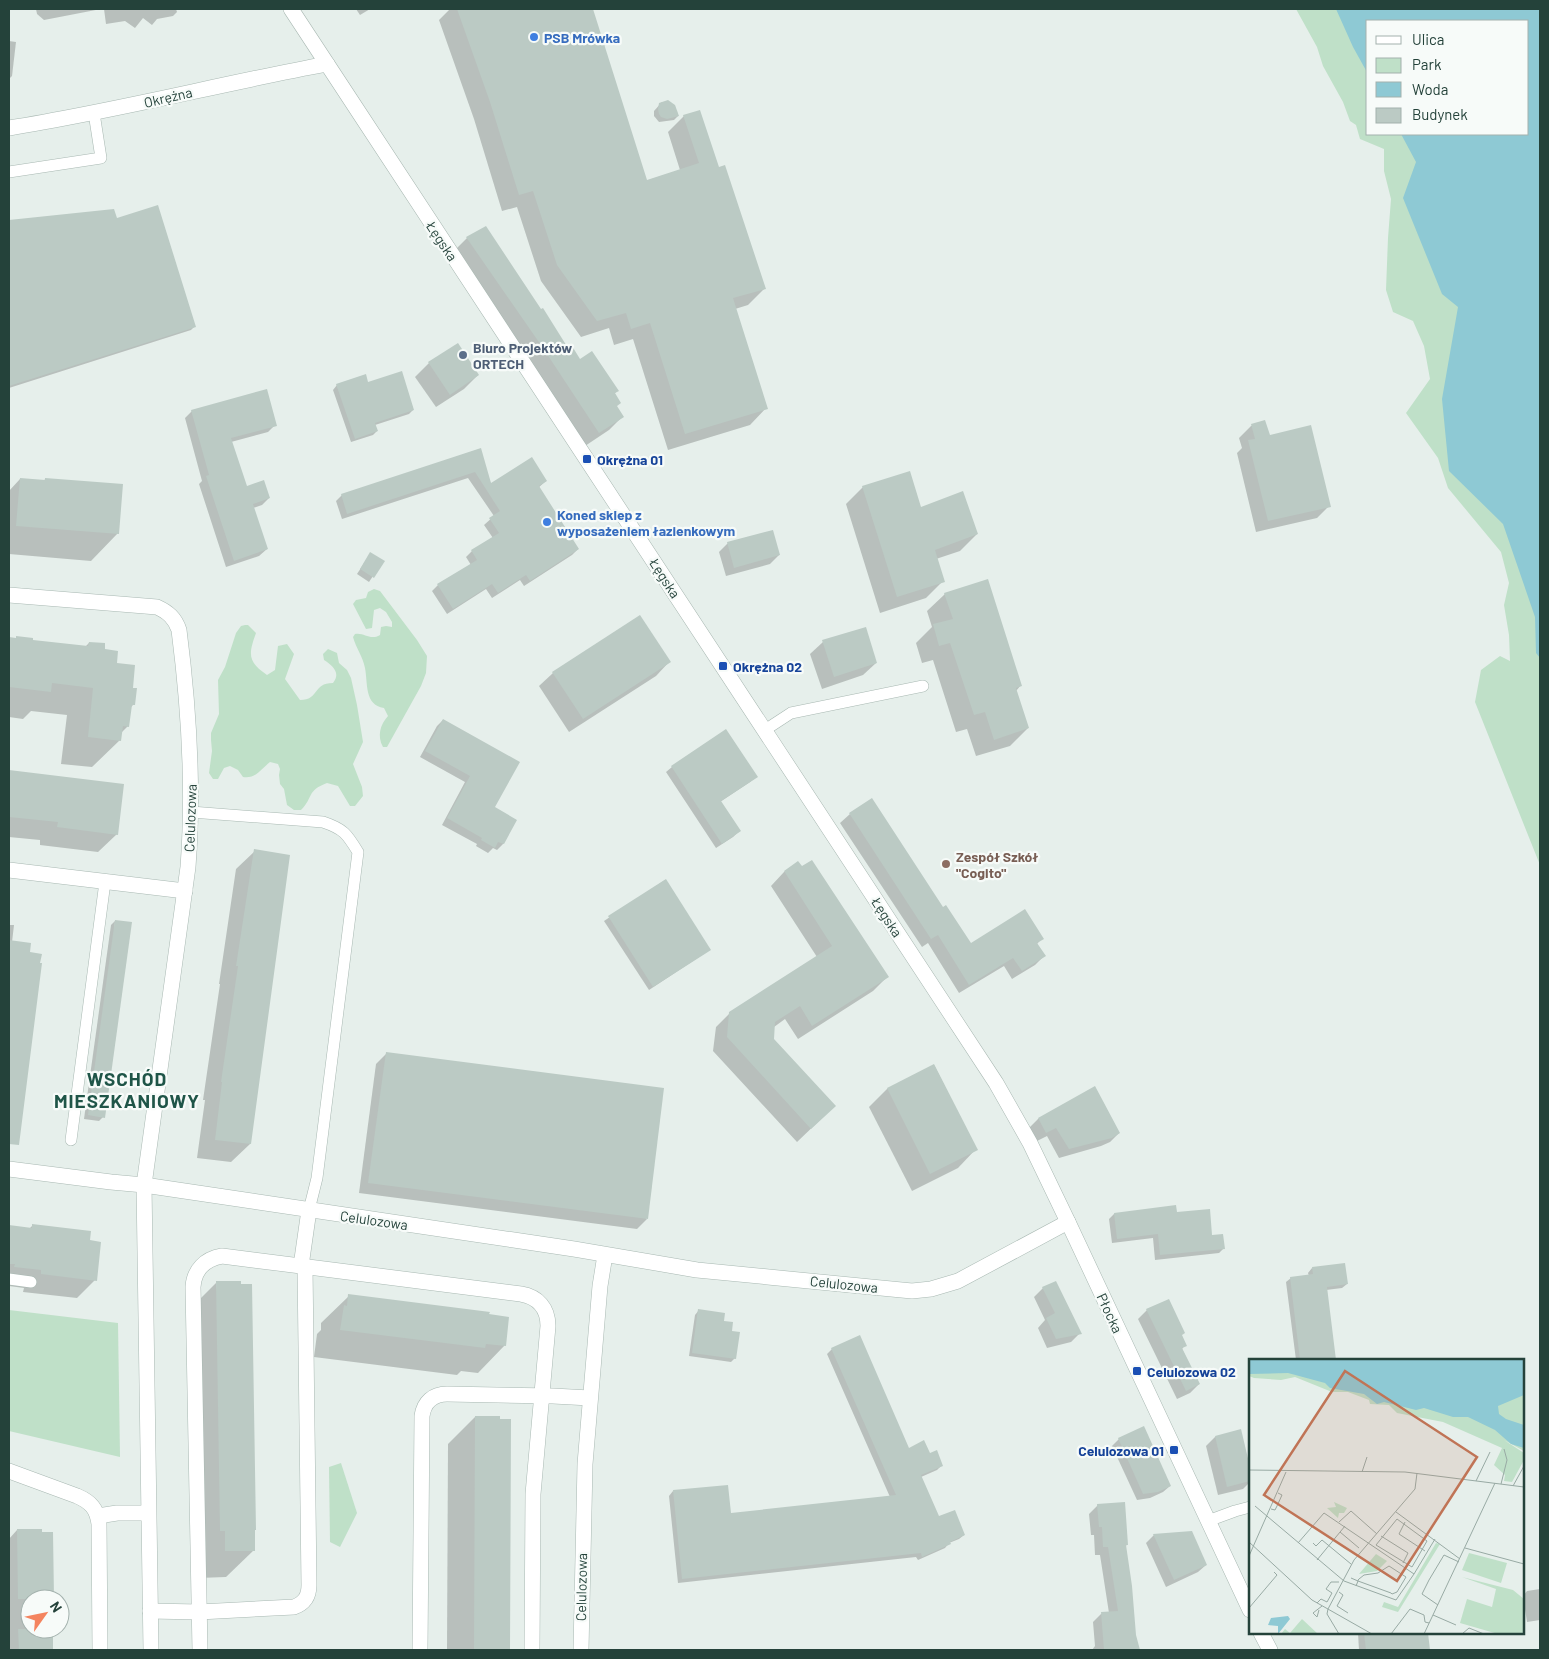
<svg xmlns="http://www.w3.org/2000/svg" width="1549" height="1659" viewBox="0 0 1549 1659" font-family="Barlow,sans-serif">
  <rect width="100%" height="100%" fill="#e6efeb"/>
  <!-- green -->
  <g fill="#bfe0c8" fill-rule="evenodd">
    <path d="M1296,9H1540V865L1475,702L1481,670L1500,656L1510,661L1509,635L1504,605L1509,583L1501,552L1448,488L1438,458L1406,413L1430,379L1424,346L1413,321L1393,312L1386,290L1388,238L1391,199L1384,171V149L1360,139L1356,125L1350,121L1343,102L1323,66L1317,47ZM1368,21H1528V134H1368Z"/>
    <path d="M374,589L380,591L417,640L427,656L426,673L421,686L387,747H383C377,736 380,725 388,716L384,708C364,705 368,683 365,668C363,657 356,648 353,637L355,634C364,632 370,641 380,635L381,627L386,626L392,627V622L386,612L380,608L374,610L372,628L366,629L353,604L356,600L366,598L368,592Z"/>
    <path d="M245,625H248L256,633C248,655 248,662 267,675L275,670L278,646L287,644L294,654L285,679L300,700C320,700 312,683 333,683C341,673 333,666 324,660L323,654L328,649L337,653L339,663L347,670L351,678L357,705L363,742L353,764L362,787L363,796L355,806H350L338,786L327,783C306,791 314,797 301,810H294L287,805L284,789L280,784L279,775L280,769L278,764L270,762C261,769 256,779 243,777L238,770L230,766L224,768L218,779H213L209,773L212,751L211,740V733L219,714L218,680L225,667L236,633L241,626Z"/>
    <path d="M9,1310L118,1323L120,1457L9,1431Z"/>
    <path d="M341,1463L357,1513L340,1547L330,1542L329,1467Z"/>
  </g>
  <!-- water -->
  <path fill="#8ec9d4" d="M1336,9H1540V658L1536,653L1535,617L1503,524L1449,471L1442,399L1458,307L1442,294L1403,198L1416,162L1401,134H1528V21H1368V74L1353,47Z"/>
  <!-- shadow -->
  <g fill="#0003">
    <path d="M36,9H101L44,20L37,14Z"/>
    <path d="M104,9H176L177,12L173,16L157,19L152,25L143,18L135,28L125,21L106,24Z"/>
    <path d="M356,9H370L360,15Z"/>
    <path d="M450,9H592L646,181L680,170L668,132L684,116L718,169L765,288L748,305L735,309L766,408L750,425L668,450L633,339L614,345L609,328L581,337L541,281L517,207L502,211L474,119L439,20Z"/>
    <path d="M9,41L16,42L12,76L9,79Z"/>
    <path d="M662,102L678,116L674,120L659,122L654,116V111Z"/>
    <path d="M113,211L116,220L195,326L191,330L9,388V221Z"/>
    <path d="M485,228L568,350L617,391L614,394L616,407L622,417L609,430L585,446L453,252L467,238Z"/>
    <path d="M429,363L478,375L464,389L436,407L415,377Z"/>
    <path d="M368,384L413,410L409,414L375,425L377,431L373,435L351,442L333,390L337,385Z"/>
    <path d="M192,411L275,425L268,432L231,442L246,488L269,498L262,505L253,508L267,549L259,556L226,567L199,484L202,481L185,418Z"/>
    <path d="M1264,422L1269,436L1329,506L1317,518L1256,532L1237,453L1242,448L1239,438L1251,426Z"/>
    <path d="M480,449L491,485L546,481L538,488L578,549L572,555L524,586L520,580L492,598L486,589L447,614L432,591L438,585L471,565L466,557L472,551L493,538L484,525L494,516L468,478L342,519L336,501L342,495Z"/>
    <path d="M20,479L44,481L45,479L118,533L91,561L9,554V491Z"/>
    <path d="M863,487L920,508L977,534L960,551L936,559L943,581L926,598L880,613L846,504Z"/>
    <path d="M728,543L779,555L770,564L726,576L719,552Z"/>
    <path d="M370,554L383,561L369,582L357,574Z"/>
    <path d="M945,594L1021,685L1016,691L1028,728L1010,746L976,756L967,729L956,732L933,660L922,663L916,643L932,627L927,611Z"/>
    <path d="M9,639L85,647L89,643L104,650L116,664L132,689L133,705L130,708L128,726L120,734V740L92,767L61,764L67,715L31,711L23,719L9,717Z"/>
    <path d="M823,642L876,663L863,675L822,689L810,654Z"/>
    <path d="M669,662L656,676L569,732L539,686L553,673Z"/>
    <path d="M443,720L494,808L516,820L503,844L497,850L493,848L488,853L476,846L477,844L442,825L465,782L420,757L437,726Z"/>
    <path d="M672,767L756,777L750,782L720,802L739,831L733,837L716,848L666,772Z"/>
    <path d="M9,771L122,785L117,834L98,852L40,845V840L9,837Z"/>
    <path d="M850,814L943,909L970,944L1042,938L1037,944L1044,956L1035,965L1012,979L1004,966L959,993L928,943L922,947L840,823Z"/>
    <path d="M255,851L250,1144L231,1162L197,1158L205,1100H203L220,984H219L236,869Z"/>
    <path d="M798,863L887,977L873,991L798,1039L785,1019L774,1027L772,1039L820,1120L797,1142L713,1051L716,1027L730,1013L817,957L771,886L784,872Z"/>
    <path d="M665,880L705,953L649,990L604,921Z"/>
    <path d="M115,921L103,1117L99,1121L84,1119L111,925Z"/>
    <path d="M9,925H14L12,942L21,1117L9,1129Z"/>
    <path d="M386,1054L647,1219L637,1229L359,1193L376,1064Z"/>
    <path d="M934,1065L976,1149L958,1168L912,1191L869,1107L887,1089Z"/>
    <path d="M1094,1088L1119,1133L1110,1142L1101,1146L1059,1158L1047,1136L1037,1141L1029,1128L1038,1119Z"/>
    <path d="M1114,1214H1176L1211,1236L1224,1248L1219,1253L1155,1260L1153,1238L1112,1243L1109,1219Z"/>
    <path d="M33,1225L88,1241L95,1280L77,1298L23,1292L24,1288L9,1286V1226L29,1229Z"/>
    <path d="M1312,1268L1347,1284L1342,1288L1326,1290L1335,1360H1296L1286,1282L1291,1278L1309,1276L1308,1273Z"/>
    <path d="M216,1283L253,1531L254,1550L226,1577L198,1578L189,1310Z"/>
    <path d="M1043,1288L1080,1333L1071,1342L1047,1348L1038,1328L1045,1320L1034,1297Z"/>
    <path d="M349,1296L505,1345L478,1373L461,1371L457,1375L314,1357L317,1334L321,1330V1323Z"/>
    <path d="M699,1310L723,1322L730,1332L735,1358L731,1362L689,1356L695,1315Z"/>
    <path d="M1147,1310L1181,1336L1185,1345L1182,1349L1199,1384L1190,1393L1177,1399L1138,1319Z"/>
    <path d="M832,1349L908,1449L929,1455L942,1465L937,1470L921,1477L938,1518L964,1535L959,1539L949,1543L945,1548L918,1560L916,1557L678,1583L669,1496L673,1491L730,1515L890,1497L827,1354Z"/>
    <path d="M475,1417L510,1420L509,1650H447L448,1444Z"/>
    <path d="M1240,1431L1250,1472V1482L1243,1489L1218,1495L1206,1446L1215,1437Z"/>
    <path d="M1119,1439L1170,1486L1163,1492L1150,1498L1137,1500L1112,1446Z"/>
    <path d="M1098,1505L1127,1545L1125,1546L1135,1636L1139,1650H1092L1095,1646L1093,1622L1101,1614L1109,1613L1100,1555H1095L1094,1535H1091L1089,1514Z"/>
    <path d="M17,1530L53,1599H30V1629H53V1650H9V1539Z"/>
    <path d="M1154,1535L1206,1565L1198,1572L1166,1587L1146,1543Z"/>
    <path d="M1540,1589V1620L1527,1622L1523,1596L1527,1591Z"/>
    <path d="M1358,1633H1427L1429,1650H1359Z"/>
  </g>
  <!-- building -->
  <g fill="#bbcac4">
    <path d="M457,9H593L647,180L699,163L683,115L700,110L719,167L725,165L766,289L733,298L768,409L685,434L650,323L631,329L626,313L597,321L557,265L533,191L519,195L490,102Z"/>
    <path d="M668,100L675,105L679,116L667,119L661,117L659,114L658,109L659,103Z"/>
    <path d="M158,205L196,327L9,386V220L114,209L117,218Z"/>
    <path d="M486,226L541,309L543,308L568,348L572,346L580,359L592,351L619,391L615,393L621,403L617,406L624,417L599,433L543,348L466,237Z"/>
    <path d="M458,343L479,375L450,395L428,362Z"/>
    <path d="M402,371L414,410L375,423L378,431L355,439L336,384L366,374L368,382Z"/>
    <path d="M267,389L277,426L231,438L247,486L264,480L270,498L253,504L268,549L234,561L206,476L209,475L191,410Z"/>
    <path d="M1265,420L1270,435L1311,425L1331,507L1268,521L1248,440L1255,439L1251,424Z"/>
    <path d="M481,448L491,483L532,457L547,481L539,486L579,549L530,581L526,575L498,593L492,584L453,609L437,584L477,560L471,550L499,533L489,518L500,511L475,472L347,514L341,494Z"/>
    <path d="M910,471L921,507L963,491L978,534L935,550L945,582L897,597L862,486Z"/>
    <path d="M20,478L45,480V478L123,484L119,534L16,526Z"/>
    <path d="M773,530L780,555L734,568L727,542Z"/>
    <path d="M370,552L385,561L374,578L360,569Z"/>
    <path d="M988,579L1022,686L1016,688L1029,728L994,740L985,712L974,715L950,643L939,646L933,624L953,619L944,593Z"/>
    <path d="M640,615L671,662L583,719L552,672Z"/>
    <path d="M866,627L877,663L834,677L822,640Z"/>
    <path d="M16,636L33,638V640L88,646L89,642L105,643V649L118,651L117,663L135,665L133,688H137L135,705H132L129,727L123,726L121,741L88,737L93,688L52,683L51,692L9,687V637L16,638Z"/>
    <path d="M443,719L520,762L495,807L517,820L504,844L498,842L495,848L481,840L482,838L447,818L470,776L425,751Z"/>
    <path d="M726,729L758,777L721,801L741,831L722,844L671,766Z"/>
    <path d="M9,770L124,784L118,835L57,827L58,822L9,817Z"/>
    <path d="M872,798L943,907L946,905L971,943L1025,909L1044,939L1037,943L1046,956L1022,971L1013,958L969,985L938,935L931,939L849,813Z"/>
    <path d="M254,849L290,855L251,1144L215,1140L222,1082H221L238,966H236Z"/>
    <path d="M812,860L889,977L812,1026L800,1006L775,1022L774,1039L836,1106L811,1129L727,1037L729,1012L832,946L784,871L798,861L802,866Z"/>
    <path d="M666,879L711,950L653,987L608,916Z"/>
    <path d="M115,920L132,922L105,1118L88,1115Z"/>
    <path d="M9,940L31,943L30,952L42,954L40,963H42L19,1145L9,1144Z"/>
    <path d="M386,1052L664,1088L648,1219L368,1183Z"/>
    <path d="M934,1064L978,1150L930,1174L887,1088Z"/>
    <path d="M1095,1086L1120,1133L1112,1138L1069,1149L1056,1128L1046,1133L1038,1118Z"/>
    <path d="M1176,1205L1177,1212L1210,1209L1212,1235L1223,1234L1225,1249L1160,1255L1158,1234L1117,1239L1114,1213Z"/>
    <path d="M32,1224L91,1231L90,1240L101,1242L97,1281L41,1274V1270L14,1267L15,1264H9V1225L32,1228Z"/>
    <path d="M1345,1263L1348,1284L1327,1287L1336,1360H1300L1290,1277L1313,1274L1312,1267Z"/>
    <path d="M216,1281H241V1284H252L256,1530H255V1551H225V1531H220Z"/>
    <path d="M1056,1281L1082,1334L1056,1339L1046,1318L1055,1313L1042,1287Z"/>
    <path d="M348,1294L490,1312L489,1314L509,1317L506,1346L486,1344L485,1348L340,1330L344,1305L347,1306Z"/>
    <path d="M1169,1299L1185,1333L1182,1335L1187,1346L1182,1348L1200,1384L1186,1391L1146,1309Z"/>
    <path d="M698,1309L725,1313L724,1321L733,1322L732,1331L740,1332L736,1359L692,1353Z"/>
    <path d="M860,1335L909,1448L924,1440L930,1453L937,1450L943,1466L921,1475L939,1516L955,1510L965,1535L950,1542L951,1544L922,1557L921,1553L682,1579L673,1490L728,1485L731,1513L896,1495L831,1348Z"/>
    <path d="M475,1416H500V1419H511L510,1650H474Z"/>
    <path d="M1144,1426L1171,1486L1158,1492L1143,1494L1118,1438Z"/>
    <path d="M1241,1429L1250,1467V1481L1227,1487L1215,1436Z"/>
    <path d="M1125,1502L1128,1545H1126L1132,1586L1136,1635L1140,1650H1104L1101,1612L1118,1611L1108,1547H1103L1102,1527H1099L1097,1504Z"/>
    <path d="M17,1529H42V1532H53L54,1599H18Z"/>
    <path d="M1192,1531L1207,1565L1174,1580L1153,1534Z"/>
    <path d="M18,1629H53V1650H19Z"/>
    <path d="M1364,1633H1428L1430,1650H1366Z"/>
  </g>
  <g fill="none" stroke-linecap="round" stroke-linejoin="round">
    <defs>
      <g id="service">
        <path d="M9,172L101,158L94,113"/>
        <path d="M765,730L791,713L923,686"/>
        <path d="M191,812L323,822C344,829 347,834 358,852L317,1178L309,1210"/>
        <path d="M71,1140L105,882"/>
        <path d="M9,1279L31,1282"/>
        <path d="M1208,1521L1235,1511L1250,1507"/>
      </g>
      <g id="minor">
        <path d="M9,595L157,607C168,612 175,618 179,630C189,708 194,788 188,867L144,1185L151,1650"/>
        <path d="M9,870L185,891"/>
        <path d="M9,1169L111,1182L144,1185L574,1249L697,1270L912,1291L931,1289L958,1281L1068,1222"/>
        <path d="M301,1266L309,1210"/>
        <path d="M9,1471L77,1496C91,1502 97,1509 99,1524L100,1650"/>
        <path d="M98,1516L117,1513H148"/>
        <path d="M150,1611L199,1612L294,1607C305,1603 309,1596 309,1585L305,1267"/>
        <path d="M200,1650L193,1287C194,1270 205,1259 222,1256L521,1294C538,1297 548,1308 548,1326L533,1494L532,1650"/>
        <path d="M420,1650L422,1416C424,1402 433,1394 447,1394L553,1396L590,1398"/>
        <path d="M581,1650L585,1464L600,1286L605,1255"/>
      </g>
      <g id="tertiary">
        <path d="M291,9C524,368 762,724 996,1083L1030,1143L1068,1222L1250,1610"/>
        <path d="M9,128C116,111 220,84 327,64"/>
        <path d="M1261,1633L1270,1650"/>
      </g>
    </defs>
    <!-- service casing -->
    <use href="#service" stroke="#a8b8b2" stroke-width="12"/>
    <!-- minor casing -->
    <use href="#minor" stroke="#a8b8b2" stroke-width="16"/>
    <!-- tertiary casing -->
    <use href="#tertiary" stroke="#a8b8b2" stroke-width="16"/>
    <!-- service -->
    <use href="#service" stroke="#fff" stroke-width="11"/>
    <!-- minor -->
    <use href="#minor" stroke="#fff" stroke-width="15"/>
    <!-- tertiary -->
    <use href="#tertiary" stroke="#fff" stroke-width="15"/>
  </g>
  <!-- markers -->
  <g fill="#3f7fe0" stroke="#f7fbf9" stroke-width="2">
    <circle cx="534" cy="37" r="5"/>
    <circle cx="547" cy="522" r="5"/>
  </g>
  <circle fill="#5c6f8a" stroke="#f7fbf9" stroke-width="2" cx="463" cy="355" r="5"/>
  <g fill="#1a4fb4" stroke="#f7fbf9" stroke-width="2">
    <rect x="582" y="454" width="10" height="10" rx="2.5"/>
    <rect x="718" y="661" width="10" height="10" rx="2.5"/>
    <rect x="1132" y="1366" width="10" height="10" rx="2.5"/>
    <rect x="1169" y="1445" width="10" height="10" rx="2.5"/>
  </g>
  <circle fill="#8d6e63" stroke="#f7fbf9" stroke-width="2" cx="946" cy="864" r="5"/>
  <g text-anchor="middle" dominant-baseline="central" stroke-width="4.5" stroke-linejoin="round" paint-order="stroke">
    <!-- shop labels -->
    <g font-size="14" font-weight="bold" fill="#366cbe" stroke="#f7fbf9" text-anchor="start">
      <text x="544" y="37">PSB Mrówka</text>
      <text x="557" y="514">Koned sklep z<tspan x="557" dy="16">wyposażeniem łazienkowym</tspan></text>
    </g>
    <!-- street labels -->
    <g font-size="14" fill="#24423a" stroke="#f7fbf9">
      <text transform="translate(168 97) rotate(-13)">Okrężna</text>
      <text transform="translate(442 241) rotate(56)">Łęgska</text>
      <text transform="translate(665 578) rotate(57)">Łęgska</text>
      <text transform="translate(190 818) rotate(-88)">Celulozowa</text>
      <text transform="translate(887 917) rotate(57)">Łęgska</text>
      <text transform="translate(374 1220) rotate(8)">Celulozowa</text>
      <text transform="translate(844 1284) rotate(6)">Celulozowa</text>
      <text transform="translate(1110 1313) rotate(65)">Płocka</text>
      <text transform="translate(581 1587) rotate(-89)">Celulozowa</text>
    </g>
    <!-- service labels -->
    <g font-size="14" font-weight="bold" fill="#4e5e75" stroke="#f7fbf9" text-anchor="start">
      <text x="473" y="347">Biuro Projektów<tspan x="473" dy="16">ORTECH</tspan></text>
    </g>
    <!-- transit labels -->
    <g font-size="14" font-weight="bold" fill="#164399" stroke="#f7fbf9" text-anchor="start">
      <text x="597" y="459">Okrężna 01</text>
      <text x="733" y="666">Okrężna 02</text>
      <text x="1147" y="1371">Celulozowa 02</text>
      <text x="1164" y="1450" text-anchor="end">Celulozowa 01</text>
    </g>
    <!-- education labels -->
    <g font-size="14" font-weight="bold" fill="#785e54" stroke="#f7fbf9" text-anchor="start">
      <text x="956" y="856">Zespół Szkół<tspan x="956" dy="16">"Cogito"</tspan></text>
    </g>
    <!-- district labels -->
    <g font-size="19" font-weight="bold" letter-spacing="1" fill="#1f5548" stroke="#f7fbf9">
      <text x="127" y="1078">WSCHÓD<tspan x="127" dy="22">MIESZKANIOWY</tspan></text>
    </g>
  </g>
  <!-- overview -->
  <g transform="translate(1249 1359)">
    <rect width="275" height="275" fill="#e6efeb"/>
    <path d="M0,0H275V92L255,81L275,94V101L263,123L255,122L256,116L245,106L253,89L194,63L148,54L140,46L121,45L120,41L99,33H83L46,18L32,21L5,19L0,17ZM85,143L98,149L95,154H90L89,159L78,149L87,148ZM187,184L191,185L149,253L133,248L135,243L149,248ZM220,194L258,204L252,224L213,211ZM127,195L138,202L128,212L110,215ZM213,218L264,231L275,240V275H249L211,264L218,240L243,248L247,230ZM53,260L69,275H32L36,270L41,274Z" fill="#bfe0c8"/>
    <path d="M0,0H275V36L249,47L250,55L257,60L275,66V89L262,85L246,71L219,58H204L175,49L167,51L135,43L128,45L115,35L81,29L76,24L39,14L0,15ZM39,257L41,260L29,275V267L19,266L22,259Z" fill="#8ec9d4"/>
    <path fill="none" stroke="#98aaa4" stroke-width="1" d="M0,111L156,113L275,128M113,113L118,98M227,122L241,93M252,125L258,101L255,90M264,127L275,107M6,147L95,222L147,241L165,215M22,150L26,151L28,147L33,136L29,134M147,153L211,200M148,160L178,182L163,208L127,186ZM90,163L102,152L128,175M156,163L150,175L176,192M91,173L110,189M132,177L159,194L154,204M0,183L63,241L123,275M49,184L75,154L165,215L186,180M64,184L67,187L73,181L102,205M216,189L275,205M0,197L37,113M68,201L96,167M102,219L109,222L142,234L143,235L148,233L157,218L140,207L129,214L115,216L110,220L109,221V222L107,227M90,233L94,236L88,247L99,254M68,244L72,240L78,243L83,234L77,230L82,223H90M189,246L173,235L180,221L195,196L210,203M0,249L28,216L25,213M79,250L105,201L166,130L168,114M79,250L78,255L90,275M70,251L68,258L64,254L73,247M184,256L207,266M142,275L161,250L175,256L176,263L180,264M175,275L246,124M213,275L220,269L235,275"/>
    <path fill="#c07456" fill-opacity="0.15" stroke="#c07456" stroke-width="2.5" d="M96,12L228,98L148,222L15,136Z"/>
    <rect width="275" height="275" fill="none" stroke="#24423a" stroke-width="2.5"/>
  </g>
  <!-- border -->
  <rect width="1549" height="1659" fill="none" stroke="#24423a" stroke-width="20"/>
  <!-- legend -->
  <rect x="1366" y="20" width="162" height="115" fill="#f7fbf9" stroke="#a3b1ad"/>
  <rect x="1376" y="36" width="25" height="8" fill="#ffffff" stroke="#a3b1ad"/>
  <text x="1412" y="45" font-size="15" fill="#24423a">Ulica</text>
  <rect x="1376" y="58" width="25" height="15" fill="#bfe0c8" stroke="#a3b1ad"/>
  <text x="1412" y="70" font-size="15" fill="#24423a">Park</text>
  <rect x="1376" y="82" width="25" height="15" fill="#8ec9d4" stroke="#a3b1ad"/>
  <text x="1412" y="95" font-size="15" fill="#24423a">Woda</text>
  <rect x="1376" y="108" width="25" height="15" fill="#bbcac4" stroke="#a3b1ad"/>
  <text x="1412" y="120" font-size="15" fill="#24423a">Budynek</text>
  <!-- north arrow -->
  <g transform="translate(45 1614) rotate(57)"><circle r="24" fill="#f7fbf9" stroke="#a3b1ad"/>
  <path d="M0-4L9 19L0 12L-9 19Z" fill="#f4845f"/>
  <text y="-8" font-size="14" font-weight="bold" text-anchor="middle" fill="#24423a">N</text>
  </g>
</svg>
